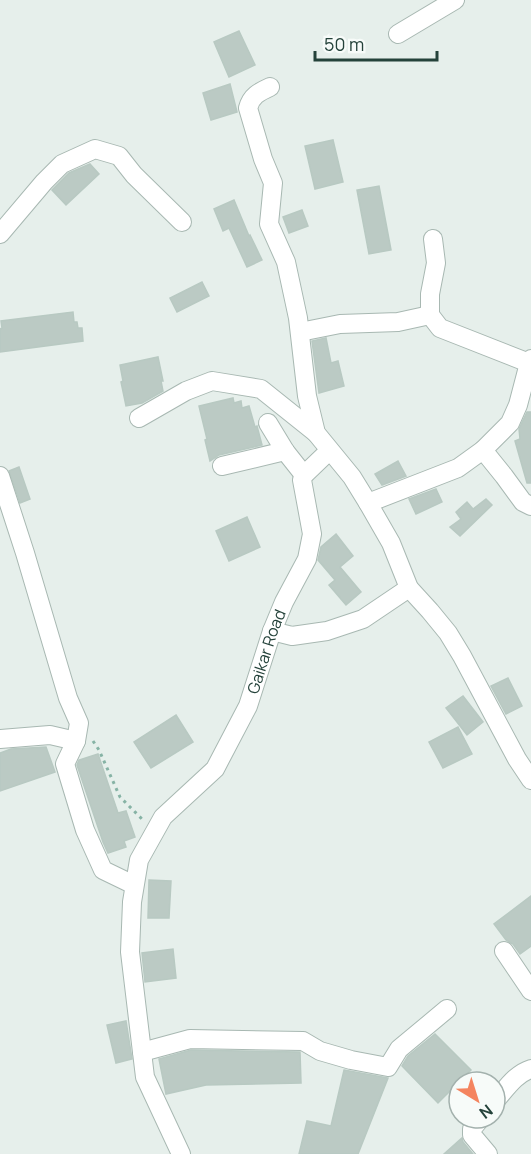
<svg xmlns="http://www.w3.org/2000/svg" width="531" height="1154" viewBox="0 0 531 1154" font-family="Manrope,sans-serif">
  <rect width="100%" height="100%" fill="#e6efeb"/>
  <!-- building -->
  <g fill="#bbcac4" stroke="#b8c9c2" stroke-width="1.5">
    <path d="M239,31L255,65L229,77L214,42Z"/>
    <path d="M230,84L237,112L211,120L203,93Z"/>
    <path d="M333,140L343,182L315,189L305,146Z"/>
    <path d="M90,164L99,174L66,205L52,190L69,173Z"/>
    <path d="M379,186L391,250L369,254L357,190Z"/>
    <path d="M234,200L249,236L250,235L262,260L247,267L229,228L223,231L214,209Z"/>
    <path d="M302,210L308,226L289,233L283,217Z"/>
    <path d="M202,282L209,296L177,312L170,298Z"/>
    <path d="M73,312L74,322H77L78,328H82L83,341L0,352V329L2,328L1,321Z"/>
    <path d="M326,338L331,363L338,361L344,386L319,393L312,341Z"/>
    <path d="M158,357L163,381H161L163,391L142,403L126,406L121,382L123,381L120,365Z"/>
    <path d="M233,398L234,403L241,401L242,408L249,406L255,427L257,426L262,445L219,455L210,461L205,440L207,439L199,406Z"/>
    <path d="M527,412H531V483H527L515,441L520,439L519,429Z"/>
    <path d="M398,461L406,476L382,485L375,474Z"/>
    <path d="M19,467L30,499L20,503L9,471Z"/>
    <path d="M436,489L442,502L416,514L409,499Z"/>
    <path d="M486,499L492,505L460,536L450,527L461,519L456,512L467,502L473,509Z"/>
    <path d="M247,517L260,547L229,561L216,531Z"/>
    <path d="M336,534L353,556L340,567L361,592L346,605L329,585L335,580L318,560L321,547Z"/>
    <path d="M508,678L522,706L506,714L491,686Z"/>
    <path d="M463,696L483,722L467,735L446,708Z"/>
    <path d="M176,715L193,742L151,768L134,742Z"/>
    <path d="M458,727L472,754L443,768L429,742Z"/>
    <path d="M46,747L55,772L0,791V753L11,749Z"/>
    <path d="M98,754L118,813L126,811L135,837L124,841L126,847L108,853L103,842L77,765L79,760Z"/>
    <path d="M149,880L171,881L169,918H148Z"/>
    <path d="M531,896V946L520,954L513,944L506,940L494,924Z"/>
    <path d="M173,949L176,978L145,982L142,953Z"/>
    <path d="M126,1021L132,1059L116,1063L107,1025Z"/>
    <path d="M435,1034L471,1070L438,1103L402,1066L408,1056Z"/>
    <path d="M191,1050L300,1052L301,1083L206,1085L166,1094L159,1059Z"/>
    <path d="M344,1070L388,1078L358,1154H299L307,1121L331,1126Z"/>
    <path d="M462,1138L463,1142L473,1154H444Z"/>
  </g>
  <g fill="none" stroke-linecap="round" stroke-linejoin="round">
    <defs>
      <g id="minor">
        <path d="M398,34L455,0"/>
        <path d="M270,87C259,92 251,96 248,108L263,159L273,183L269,224L286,262L298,318L307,396L316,433L352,477L368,503L391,543L409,588L430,611L448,633L462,656L517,759L531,780"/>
        <path d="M0,234L44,182L62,164L95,149L119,156L134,175L182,222"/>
        <path d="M433,239L436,263L430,294V315L440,328L529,363"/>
        <path d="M300,332L340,324L398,322L430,315"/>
        <path d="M531,359L529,363L518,405L510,423L483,450L504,476L523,502L531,506"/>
        <path d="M139,418L186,391L212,381L261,389L316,433"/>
        <path d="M268,423L285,451L304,475"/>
        <path d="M222,466L285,451"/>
        <path d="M0,476L25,553L68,698L79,723L76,741L65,764L85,830L103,870L134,885"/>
        <path d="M368,503L458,468L483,450"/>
        <path d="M272,631L292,636L327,631L363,619L409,588"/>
        <path d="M0,739L50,735L76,741"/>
        <path d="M504,951L531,991"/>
        <path d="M142,1052L190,1039L303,1041L320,1051L351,1060L388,1067L399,1049L447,1009"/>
        <path d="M495,1101C506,1089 515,1074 531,1069"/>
        <path d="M481,1118L472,1129V1135L488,1154"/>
        <path id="s1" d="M181,1154L145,1077L130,952L132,902L139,860L163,817L215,769L248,706L272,631L284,602L307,559L312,534L302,480L304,475L329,451"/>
      </g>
    </defs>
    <!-- minor casing -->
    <use href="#minor" stroke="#a8b8b2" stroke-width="20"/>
    <!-- path -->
    <path stroke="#86b3a5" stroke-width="3" stroke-dasharray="3 4.5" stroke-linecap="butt" d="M93,741L99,750L120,797L143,820"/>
    <!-- minor -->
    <use href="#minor" stroke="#fff" stroke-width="18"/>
  </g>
  <g text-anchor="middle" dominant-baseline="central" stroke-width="4.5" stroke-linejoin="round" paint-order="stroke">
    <!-- street labels -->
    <g font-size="16" fill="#24423a" stroke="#f7fbf9">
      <text stroke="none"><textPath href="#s1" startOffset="552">Gaikar Road</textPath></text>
    </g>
  </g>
  <!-- north arrow -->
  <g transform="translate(477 1100) rotate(142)"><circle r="28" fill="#f7fbf9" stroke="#a3b1ad" stroke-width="1.5"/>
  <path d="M0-4.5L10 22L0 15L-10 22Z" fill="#f4845f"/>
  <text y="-9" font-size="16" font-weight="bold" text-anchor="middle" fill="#24423a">N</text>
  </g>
  <!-- scale -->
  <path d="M315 51v9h122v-9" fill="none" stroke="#24423a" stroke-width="3"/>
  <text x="324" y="51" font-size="18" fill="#24423a" stroke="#f7fbf9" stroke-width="4.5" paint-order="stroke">50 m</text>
</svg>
